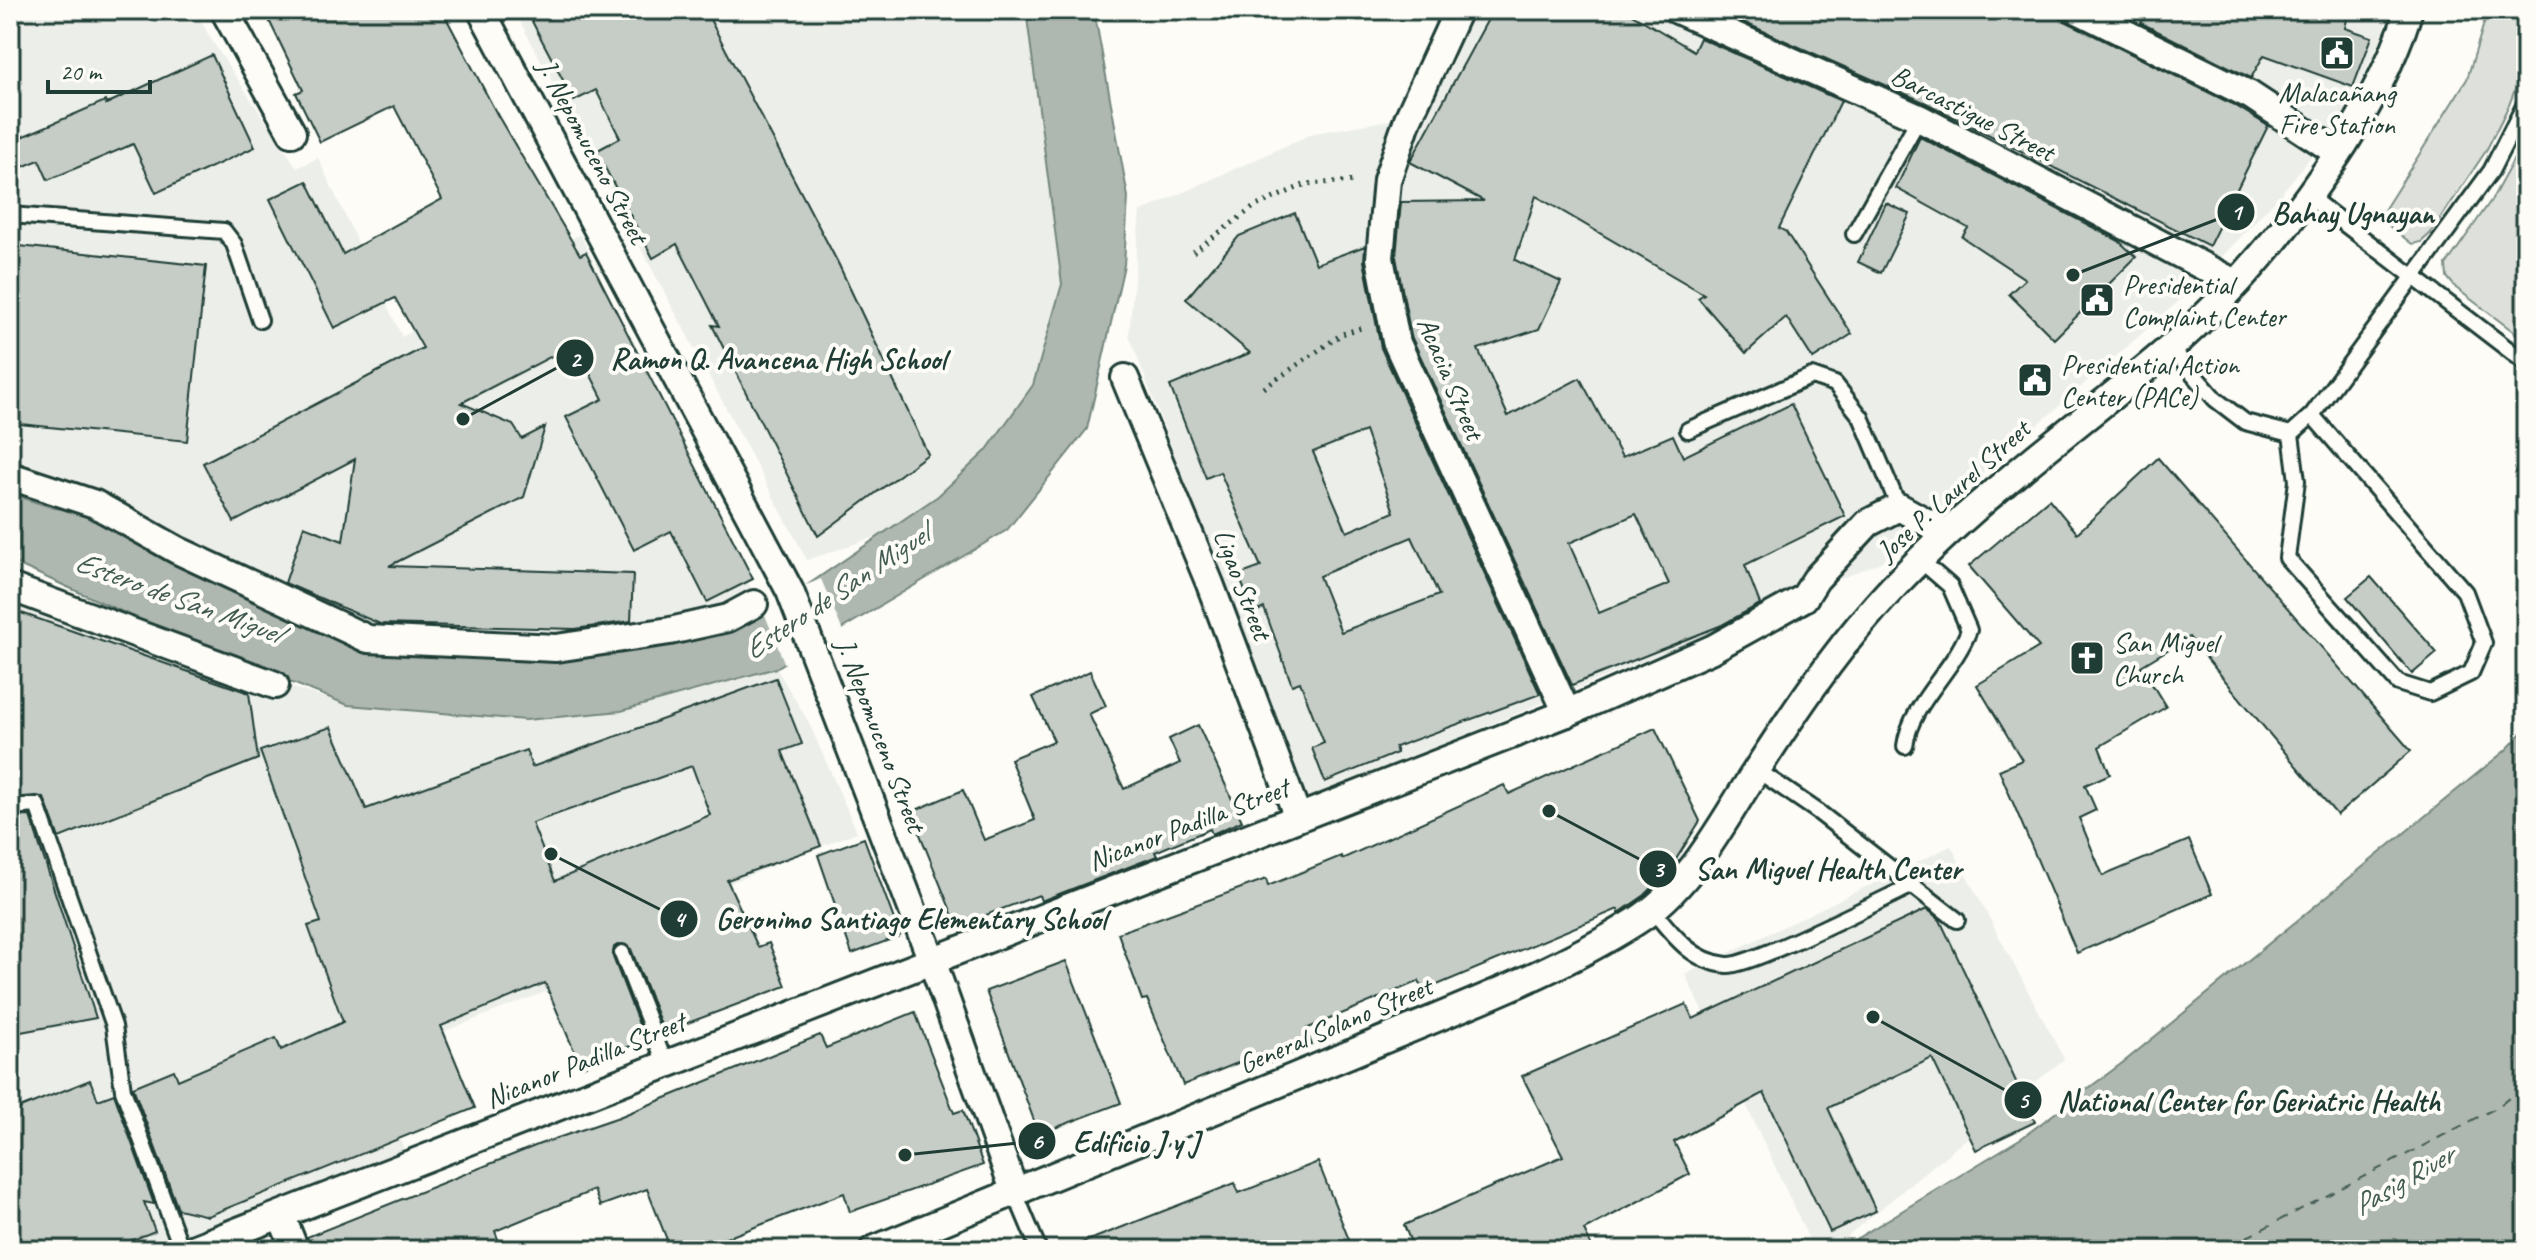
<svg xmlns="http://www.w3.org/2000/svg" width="2536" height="1260" viewBox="0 0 2536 1260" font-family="Caveat,sans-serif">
  <rect width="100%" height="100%" fill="#fdfcf7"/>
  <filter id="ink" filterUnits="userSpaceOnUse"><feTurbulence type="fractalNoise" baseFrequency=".0125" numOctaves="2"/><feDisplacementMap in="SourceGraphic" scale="16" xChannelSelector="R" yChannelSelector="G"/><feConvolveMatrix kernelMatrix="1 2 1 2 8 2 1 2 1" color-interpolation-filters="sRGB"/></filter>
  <g filter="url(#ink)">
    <!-- built -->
    <g fill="#eceee9">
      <path d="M10,10H195L212,41L297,168L318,158L402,337L580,234L753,593L631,633L368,629L112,501L10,464Z"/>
      <path d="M514,10H1026L1062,284L1033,385L986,451L938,496L881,535L807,560Z"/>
      <path d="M1467,10H2389L2383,35L2344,115L2280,195L2187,294L1881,562L1306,801L1129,335L1140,212L1314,133L1396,119Z"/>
      <path d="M10,598L348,705L430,711H621L776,668L808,721L857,832L705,893L609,946L615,965L378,1057L287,827L404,1150L178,1250H10Z"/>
      <path d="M1951,846L2064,1059L1830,1250H1814L1685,974Z"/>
    </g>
    <!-- green -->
    <g fill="#dde0db" stroke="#7e8e88" stroke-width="2">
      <path d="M2488,10H2526V61L2509,105L2486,151L2430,234L2421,242L2412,244L2379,218L2467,79Z"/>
      <path d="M2526,137V341L2456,288L2447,277L2446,265L2492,199Z"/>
    </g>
    <!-- water -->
    <g fill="#aeb8b1" stroke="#75877f" stroke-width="2">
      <path d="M1026,10H1094L1128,197L1124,265L1087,429L1007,530L776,668L621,711L526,720L348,705L187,641L10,561V494L54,508L82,511L366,647L531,660L696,636L762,616L938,496L986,451L1033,385L1062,284Z"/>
      <path d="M2526,729V1250H1838L2023,1137L2125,1061L2506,750Z"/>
    </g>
    <!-- pier -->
    <path fill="#fdfcf7" d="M821,579L844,634L786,667L763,610L791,591Z"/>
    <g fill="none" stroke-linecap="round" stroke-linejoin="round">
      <!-- ferry -->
      <path stroke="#435c53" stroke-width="2" stroke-dasharray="10 8" stroke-linecap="butt" d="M2212,1250L2251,1235L2496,1108L2526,1085"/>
    </g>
    <!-- building -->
    <g fill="#c6cdc7" stroke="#1f3d34" stroke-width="2" fill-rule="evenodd">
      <path d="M264,10H442L498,116L580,255L586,252L753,579L707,602L671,531L634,550L566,417L603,399L575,344L461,403L513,425L522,439L545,427L524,497L389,566L633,574L631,621L575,629L380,624L285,583L304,526L343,541L355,459L234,522L203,463L423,348L395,298L334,328L270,199L307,181L343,254L442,199L394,106L320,142L296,93L303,90Z"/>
      <path d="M526,10H705L838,263L928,454L818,536L712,325L719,326L677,244L653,258L596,151L620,138L596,90L574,101Z"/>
      <path d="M1493,10H1625L1694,51L1700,38L1841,101L1779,228L1786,232L1852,334L1813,359L1786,317L1746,353L1698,298L1704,294L1536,196L1515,260L1561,282L1539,329L1478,349L1508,416L1580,378L1622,457L1673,435L1683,457L1791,404L1845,516L1745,565L1760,604L1722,625L1572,685L1411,336L1396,257L1401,202L1484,201L1410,162ZM1636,514L1669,584L1599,613L1569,543Z"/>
      <path d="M1716,10H2043L2236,106L2268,126L2209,246L1926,103Z"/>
      <path d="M2148,10H2349L2345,28L2372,37L2353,87L2264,55L2251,78L2141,23Z"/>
      <path d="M212,55L255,147L156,193L133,144L48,180L39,160L10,172V142L105,101L106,104Z"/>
      <path d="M1920,137L2119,241L2136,257L2054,339L2009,294L2025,279L1962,237L1968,228L1896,188Z"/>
      <path d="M1886,203L1910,214L1881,273L1858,262Z"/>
      <path d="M1295,213L1316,264L1365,246L1364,261L1381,348L1540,694L1395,747L1397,753L1325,782L1312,748L1324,743L1300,682L1292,685L1264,608L1253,613L1239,575L1261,567L1220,472L1206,478L1170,386L1250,353L1186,299L1239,236ZM1365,431L1394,512L1347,532L1313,452ZM1412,537L1439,595L1341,632L1319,576Z"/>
      <path d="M10,245L206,266L187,441L10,423Z"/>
      <path d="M2158,458L2411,751L2337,815L2189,637L2141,666L2166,707L2099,747L2110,774L2085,785L2096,810L2079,818L2103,876L2189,840L2212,894L2077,953L1999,770L2022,760L1977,685L2039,647L1969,566L2049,499L2077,533Z"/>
      <path d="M2371,577L2437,653L2412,674L2347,597Z"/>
      <path d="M10,609L249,693L258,759L59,838L44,798L10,797Z"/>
      <path d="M1090,671L1106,706L1089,714L1124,789L1180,763L1169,739L1198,725L1242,821L1212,834L1210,829L1155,852L1157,856L1041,901L1039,895L957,926L911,812L963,790L984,840L1035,820L1010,759L1054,741L1033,697Z"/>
      <path d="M776,678L802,744L782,751L821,846L727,880L758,947L769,943L786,986L664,1032L631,949L619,944L614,947L613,957L645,1040L581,1067L545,983L441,1026L475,1108L208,1216L178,1209L133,1087L174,1070L178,1080L276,1038L281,1050L343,1022L308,926L321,922L260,751L331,727L366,809L526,750L532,767ZM692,766L710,815L555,881L532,823Z"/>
      <path d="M1655,728L1700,821L1668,872L1645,895L1619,913L1618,909L1423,991L1419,981L1306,1029L1312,1045L1270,1063L1265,1052L1183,1085L1147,999L1142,1000L1118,933L1266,879L1268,886L1341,856L1342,859L1504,785L1509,794Z"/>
      <path d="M30,816L96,1018L10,1034V817Z"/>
      <path d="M864,838L900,936L852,954L818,855Z"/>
      <path d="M1927,909L1940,920L2035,1122L1976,1150L1932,1058L1828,1108L1876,1211L1830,1232L1764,1093L1674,1142L1690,1174L1584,1230L1593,1250H1414L1404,1225L1563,1156L1522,1076L1686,1004L1693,1019Z"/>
      <path d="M1066,961L1121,1103L1039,1134L986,991Z"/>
      <path d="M915,1012L954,1113L963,1110L983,1165L850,1212L844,1193L695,1250H671L647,1189L600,1206L594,1190L495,1231L502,1250H311L307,1237L540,1144L619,1117L820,1035L826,1048Z"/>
      <path d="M90,1080L98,1100L114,1094L154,1204L144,1202L155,1231L108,1250H10V1112Z"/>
      <path d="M1318,1162L1353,1250H1064L1235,1183L1239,1193Z"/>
    </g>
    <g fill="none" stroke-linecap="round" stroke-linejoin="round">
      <defs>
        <g id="lane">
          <path d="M2308,196L2526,363"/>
          <path d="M10,215L224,231L234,244L260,320"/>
          <path d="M1854,234L1919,118"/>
          <path d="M2171,348L2215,399L2245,422L2291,434"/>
          <path d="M2312,415L2465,592L2484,643L2471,673L2430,693L2398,683L2287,558L2297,481L2291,434L2312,415L2491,171L2526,102"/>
          <path d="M1688,430L1812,376L1835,384L1861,417L1899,507"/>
          <path d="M1905,746C1910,704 1953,672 1969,630L1950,586L1920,560"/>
          <path d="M1757,770L1817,811L1957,920"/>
          <path d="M10,807L37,805L114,1026L123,1090L182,1250"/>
          <path d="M1651,908C1672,934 1692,962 1727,965C1750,967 1883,899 1913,885"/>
          <path d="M622,953L665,1063"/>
          <path d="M1015,1193L1039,1250"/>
        </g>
        <g id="street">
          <path d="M224,10L292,133"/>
          <path d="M481,10L790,591L931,958L1015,1193"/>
          <path d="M1458,10L1408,119L1387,180L1380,258L1396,341L1567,713"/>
          <path d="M1677,10L1919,118L2235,283"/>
          <path d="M2078,10L2250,95L2338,153"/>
          <path d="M1125,378L1210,584L1297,815"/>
          <path d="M10,476L95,504L177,550L368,639L556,648L670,631L728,618L754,604"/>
          <path d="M10,587L275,685"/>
          <path d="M281,1215L295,1250"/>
          <path d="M190,1250L1567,713L1712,649L1804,598L1816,579L1868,523L1899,507L1946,533"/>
          <path d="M873,1250C1035,1184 1196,1118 1357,1051C1450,1011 1550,976 1635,922C1691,887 1721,824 1756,771C1793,714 1831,657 1876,606C1963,507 2070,433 2169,349C2262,269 2373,127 2409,10"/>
        </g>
      </defs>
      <!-- lane casing -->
      <use href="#lane" stroke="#1f3d34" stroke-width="20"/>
      <!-- street casing -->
      <use href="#street" stroke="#1f3d34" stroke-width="32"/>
      <!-- path -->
      <g stroke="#1f3d34" stroke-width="5" stroke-dasharray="2 6" stroke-linecap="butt">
        <path d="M1193,252L1254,207L1306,184L1356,181"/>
        <path d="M1264,388L1342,334L1364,327"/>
      </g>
      <!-- lane -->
      <use href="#lane" stroke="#fdfcf7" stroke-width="14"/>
      <!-- street -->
      <use href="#street" stroke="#fdfcf7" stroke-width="26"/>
    </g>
  </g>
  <!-- icons -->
  <defs>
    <symbol id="civic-square" viewBox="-11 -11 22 22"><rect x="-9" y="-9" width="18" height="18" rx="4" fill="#1f3d34" stroke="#fdfcf7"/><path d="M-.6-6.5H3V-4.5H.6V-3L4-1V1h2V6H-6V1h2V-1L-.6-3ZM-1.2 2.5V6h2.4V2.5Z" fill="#fff"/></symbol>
    <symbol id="church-square" viewBox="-11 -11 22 22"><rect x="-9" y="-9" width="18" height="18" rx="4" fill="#1f3d34" stroke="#fdfcf7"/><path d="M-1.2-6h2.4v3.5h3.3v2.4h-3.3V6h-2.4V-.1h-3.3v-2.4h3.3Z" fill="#fff"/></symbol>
  </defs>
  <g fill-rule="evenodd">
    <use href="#civic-square" x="2317" y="33" width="40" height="40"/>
    <use href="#civic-square" x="2077" y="280" width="40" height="40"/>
    <use href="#civic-square" x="2015" y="360" width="40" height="40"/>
    <use href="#church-square" x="2067" y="638" width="40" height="40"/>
  </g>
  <g text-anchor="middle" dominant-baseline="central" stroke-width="8" stroke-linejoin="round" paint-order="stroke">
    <!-- poi labels -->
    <g font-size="28" fill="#1f3d34" stroke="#fdfcf7" text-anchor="start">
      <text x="2337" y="92" text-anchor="middle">Malacañang<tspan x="2337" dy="32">Fire Station</tspan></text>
      <text x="2123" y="284">Presidential<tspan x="2123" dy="32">Complaint Center</tspan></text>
      <text x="2061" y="364">Presidential Action<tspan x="2061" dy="32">Center (PACe)</tspan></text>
      <text x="2113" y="642">San Miguel<tspan x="2113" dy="32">Church</tspan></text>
    </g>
    <!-- street labels -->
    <g font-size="28" fill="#1f3d34" stroke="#fdfcf7">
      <text transform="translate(1973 113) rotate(27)">Barcastigue Street</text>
      <text transform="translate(593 151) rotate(62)">J. Nepomuceno Street</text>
      <text transform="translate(1451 378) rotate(67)">Acacia Street</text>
      <text transform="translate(1953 490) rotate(-42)">Jose P. Laurel Street</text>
      <text transform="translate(1243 584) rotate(69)">Ligao Street</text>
      <text transform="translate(881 735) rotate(69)">J. Nepomuceno Street</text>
      <text transform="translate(1188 824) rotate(-21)">Nicanor Padilla Street</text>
      <text transform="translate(1335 1025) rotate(-23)">General Solano Street</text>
      <text transform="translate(585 1060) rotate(-22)">Nicanor Padilla Street</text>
    </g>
    <!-- water labels -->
    <g font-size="30" font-style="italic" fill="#435c53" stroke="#fdfcf7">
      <text transform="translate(836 592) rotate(-34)">Estero de San Miguel</text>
      <text transform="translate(178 597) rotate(20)">Estero de San Miguel</text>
      <text transform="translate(2403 1180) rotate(-30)">Pasig River</text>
    </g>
  </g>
  <!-- callouts -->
  <path fill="none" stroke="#1f3d34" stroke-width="3" d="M2073 275L2236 212M463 419L575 358M1549 811L1658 869M551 854L679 919M1873 1017L2023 1100M905 1155L1037 1141"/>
  <g fill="#1f3d34" stroke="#fdfcf7" stroke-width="3">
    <circle cx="2073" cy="275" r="8"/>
    <circle cx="463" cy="419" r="8"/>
    <circle cx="1549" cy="811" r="8"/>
    <circle cx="551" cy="854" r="8"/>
    <circle cx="1873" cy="1017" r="8"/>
    <circle cx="905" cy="1155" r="8"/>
    <circle cx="2236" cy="212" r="20"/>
    <circle cx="575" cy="358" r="20"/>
    <circle cx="1658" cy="869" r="20"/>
    <circle cx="679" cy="919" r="20"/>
    <circle cx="2023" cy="1100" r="20"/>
    <circle cx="1037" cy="1141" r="20"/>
  </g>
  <g font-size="24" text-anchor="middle" font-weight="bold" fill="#fff">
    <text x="2236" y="220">1</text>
    <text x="575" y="367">2</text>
    <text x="1658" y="877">3</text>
    <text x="679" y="927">4</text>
    <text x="2023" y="1108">5</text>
    <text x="1037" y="1149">6</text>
  </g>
  <g font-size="30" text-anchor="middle" font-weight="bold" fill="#1f3d34" stroke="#fdfcf7" stroke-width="8" stroke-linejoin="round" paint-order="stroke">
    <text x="2353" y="223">Bahay Ugnayan</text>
    <text x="778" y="369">Ramon Q. Avancena High School</text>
    <text x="1828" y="879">San Miguel Health Center</text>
    <text x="911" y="929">Geronimo Santiago Elementary School</text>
    <text x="2249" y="1111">National Center for Geriatric Health</text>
    <text x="1136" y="1152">Edificio J y J</text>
  </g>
  <!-- margin -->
  <rect width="2536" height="1260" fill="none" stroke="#fdfcf7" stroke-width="40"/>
  <rect x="20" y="20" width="2496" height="1220" fill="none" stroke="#1f3d34" stroke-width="3" filter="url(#ink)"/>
  <!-- scale -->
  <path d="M48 80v12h102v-12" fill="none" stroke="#1f3d34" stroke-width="4"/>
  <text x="60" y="80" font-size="24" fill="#1f3d34" stroke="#fdfcf7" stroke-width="6" paint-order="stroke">20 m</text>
</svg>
